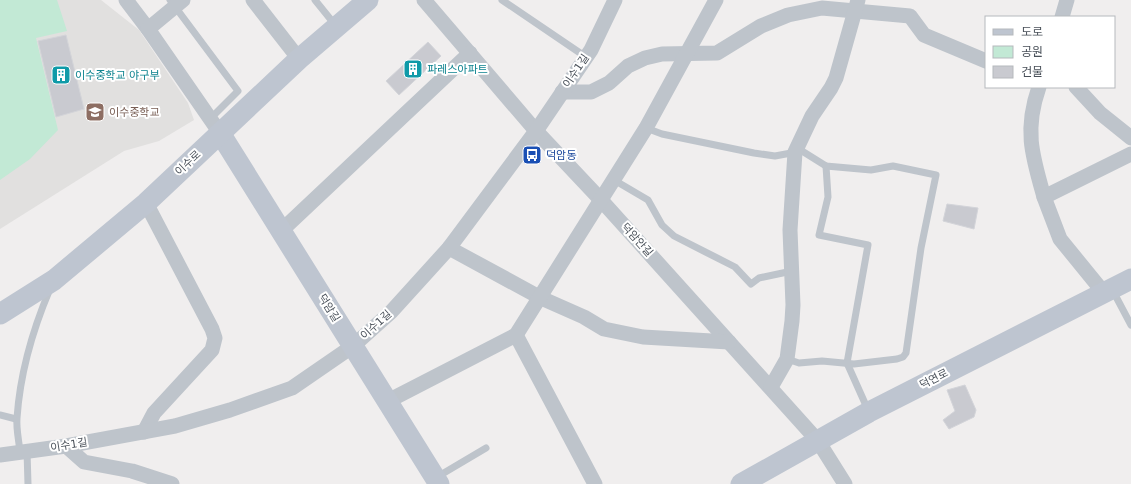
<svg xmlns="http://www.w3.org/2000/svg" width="1131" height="484" viewBox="0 0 1131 484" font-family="'DejaVu Sans','Noto Sans KR',sans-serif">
  <rect width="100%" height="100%" fill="#f0eeee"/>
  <!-- education -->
  <path fill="#e1e0df" d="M0,0H101L139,30L188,103L194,120L159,141L124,151L0,229Z"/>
  <!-- green -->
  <path fill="#c2e9d5" d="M0,0H57L67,31L36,38L58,130L30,159L0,180Z"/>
  <!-- building -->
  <g fill="#c9cad0" stroke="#d3d4d9">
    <path d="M66,35L84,109L56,117L38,41Z"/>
    <path d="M428,42L441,56L399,95L386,81Z"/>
    <path d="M947,204L978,208L974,229L943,221Z"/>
    <path d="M965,385L976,410L974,417L949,429L943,420L955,411L947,390Z"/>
  </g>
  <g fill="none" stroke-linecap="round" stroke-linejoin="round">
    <!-- lane -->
    <g stroke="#bec4cb" stroke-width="7">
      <path d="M170,0L238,91L210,119"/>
      <path d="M315,0L336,26"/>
      <path d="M502,0L586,57"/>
      <path d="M646,128L662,134L754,153L775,156L802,151L826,166L871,170L893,166L936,175L921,248L906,353L903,357L897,359L854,364L822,361L799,363L787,359"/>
      <path d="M826,166L828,197L819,235L868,245L847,363L868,410"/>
      <path d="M614,180L648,200L662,225L674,236L735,267L751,284L759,278L792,271"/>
      <path d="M1113,291L1131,325"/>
      <path d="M0,415L16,419"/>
      <path d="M27,451L28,484"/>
      <path d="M20,452C19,441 16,429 17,418C20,374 33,329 50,289"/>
      <path d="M437,477L486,448"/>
    </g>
    <!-- street -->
    <g stroke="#bec4cb" stroke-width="15">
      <path d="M126,0L148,29L220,133"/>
      <path d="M253,0L299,59"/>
      <path d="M424,0L536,131L601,200L818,441L845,484"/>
      <path d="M1062,17L1067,0"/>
      <path d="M148,29L183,0"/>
      <path d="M1039,87C1024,130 1032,155 1044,197"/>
      <path d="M1076,87L1100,113L1131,138"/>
      <path d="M562,92H591L609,83L628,66L645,58L662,54L717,53L761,26L788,15L822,8L910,16L924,35L986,61"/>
      <path d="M281,231L470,53"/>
      <path d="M449,248L541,298L584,317L604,329L643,337L729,342"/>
      <path d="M1104,293L1060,239L1044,197L1131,154"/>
      <path d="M516,335L595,484"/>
      <path d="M771,387L787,359L792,321L793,305L790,230L795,152L812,116L831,88L836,78L858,0"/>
      <path d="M388,401L516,335L646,128L716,0"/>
      <path d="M144,432L154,413L212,350L215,338L212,329L146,203"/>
      <path d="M66,446L84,462L132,471L172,484"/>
      <path d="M0,455L66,446L175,426L230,410L292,388L353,346L391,312L449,248L536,131L591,50L615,0"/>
    </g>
    <!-- secondary -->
    <g stroke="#bec5d0" stroke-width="21">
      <path d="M220,133L439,484"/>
      <path d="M0,314L54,280L146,203L299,59L368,0"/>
      <path d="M741,484L869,412L1131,279"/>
    </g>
  </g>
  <!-- icons -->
  <defs>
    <symbol id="building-square" viewBox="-11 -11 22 22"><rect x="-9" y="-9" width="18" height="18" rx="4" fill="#0f9aa8" stroke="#fff"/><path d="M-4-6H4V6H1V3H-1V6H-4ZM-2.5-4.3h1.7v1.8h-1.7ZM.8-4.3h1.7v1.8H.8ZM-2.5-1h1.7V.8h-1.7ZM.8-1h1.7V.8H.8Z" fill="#fff"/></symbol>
    <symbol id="school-square" viewBox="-11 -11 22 22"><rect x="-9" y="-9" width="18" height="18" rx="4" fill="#8d6e63" stroke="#fff"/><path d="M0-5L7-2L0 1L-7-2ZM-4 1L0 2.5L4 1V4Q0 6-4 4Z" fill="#fff"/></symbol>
    <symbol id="bus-square" viewBox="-11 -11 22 22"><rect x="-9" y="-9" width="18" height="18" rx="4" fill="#1a4fb4" stroke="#fff"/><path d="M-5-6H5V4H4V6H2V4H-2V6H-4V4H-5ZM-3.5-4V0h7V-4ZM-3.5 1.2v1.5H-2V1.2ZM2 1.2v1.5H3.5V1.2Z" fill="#fff"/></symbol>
  </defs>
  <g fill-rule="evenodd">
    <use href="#building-square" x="402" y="58" width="22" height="22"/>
    <use href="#building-square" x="50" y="64" width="22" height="22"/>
    <use href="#school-square" x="84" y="101" width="22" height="22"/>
    <use href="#bus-square" x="521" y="144" width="22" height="22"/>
  </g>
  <g text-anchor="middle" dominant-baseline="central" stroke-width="4" stroke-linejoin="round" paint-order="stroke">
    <!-- culture labels -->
    <g font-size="11" fill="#0d838f" stroke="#fff" text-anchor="start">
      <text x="427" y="69">파레스아파트</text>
      <text x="75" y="75">이수중학교 야구부</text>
    </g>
    <!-- street labels -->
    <g font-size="11" fill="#495059" stroke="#fff">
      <text transform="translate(576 71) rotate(-56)">이수1길</text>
      <text transform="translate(188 163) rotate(-43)">이수로</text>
      <text transform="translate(637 240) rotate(48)">덕암안길</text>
      <text transform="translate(329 308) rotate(58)">덕암길</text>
      <text transform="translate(376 325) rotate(-42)">이수1길</text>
      <text transform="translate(934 379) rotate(-27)">덕연로</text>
      <text transform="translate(69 445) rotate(-9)">이수1길</text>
    </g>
    <!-- education labels -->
    <g font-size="11" fill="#785e54" stroke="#fff" text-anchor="start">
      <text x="109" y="112">이수중학교</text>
    </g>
    <!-- transit labels -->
    <g font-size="11" fill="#164399" stroke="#fff" text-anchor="start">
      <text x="546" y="155">덕암동</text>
    </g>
  </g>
  <!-- legend -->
  <rect x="985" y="16" width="130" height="72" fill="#ffffff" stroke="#b6b9bd"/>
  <rect x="993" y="29" width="20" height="6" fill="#bec5d0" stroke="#b6b9bd"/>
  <text x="1021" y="36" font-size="12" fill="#495059">도로</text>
  <rect x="993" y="46" width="20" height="12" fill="#c2e9d5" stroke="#b6b9bd"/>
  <text x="1021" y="56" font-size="12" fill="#495059">공원</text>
  <rect x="993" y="66" width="20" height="12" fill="#c9cad0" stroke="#b6b9bd"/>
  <text x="1021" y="76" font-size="12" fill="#495059">건물</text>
</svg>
